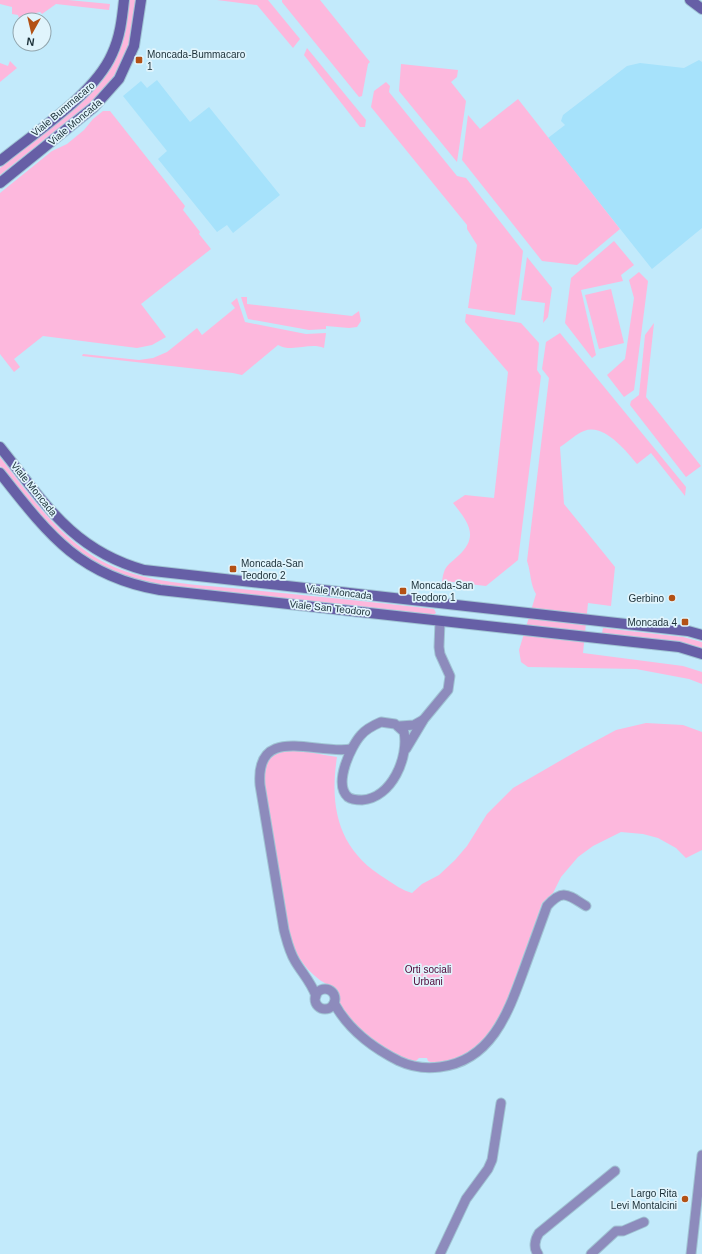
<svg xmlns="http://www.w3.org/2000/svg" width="702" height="1254" viewBox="0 0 702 1254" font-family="Arial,sans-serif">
  <rect width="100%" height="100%" fill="#c2eafb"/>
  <!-- built -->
  <g fill="#a6e2fb">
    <path d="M699,60L702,62V228L652,269L548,138L565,125L561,121L563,115L627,66L640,63L684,68Z"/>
    <path d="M157,80L190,122L209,107L280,195L233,233L227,225L217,232L158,159L167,151L123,96L141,81L147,88Z"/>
  </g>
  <!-- green -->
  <g fill="#fdb8dd">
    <path d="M0,0H68L110,4L109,10L56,4L42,14L40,12L31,14L27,20L20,21L18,15L12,14V7L0,4Z"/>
    <path d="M129,0H136L133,26L128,47L115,74L105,89L90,103L0,175V168L82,102L99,85L113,65L122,45L126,28Z"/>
    <path d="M217,0H268L300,39L293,48L257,5Z"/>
    <path d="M282,0H320L370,62L368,64L362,96L359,97L282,2Z"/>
    <path d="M307,48L366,120L365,127H360L304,55Z"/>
    <path d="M10,61L17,68L0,82V63L8,66Z"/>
    <path d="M401,64L458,70L457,77L451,82L466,101L457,162L399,91Z"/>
    <path d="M386,82L390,86L389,92L457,176L466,178L523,251L515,315L468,308L477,245L467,229V225L371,107L374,91Z"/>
    <path d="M518,99L620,229L577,265L542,261L462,160L468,115L480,129Z"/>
    <path d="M103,111H110L185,206L183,210L200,232L199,234L211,249L141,304L166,337L152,345L137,348L43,336L14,359L20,367L14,372L0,354V193L52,151L67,144L84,130L93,119Z"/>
    <path d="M614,241L634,265L621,275L623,281L581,290L596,355L592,358L565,323L571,278Z"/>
    <path d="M527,257L552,288L548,317L543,323L545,303L521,300Z"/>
    <path d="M639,272L648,281L634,390L624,397L607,375L625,359L634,298L629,280Z"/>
    <path d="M611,289L624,343L599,349L585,295Z"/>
    <path d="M241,297H247V304L352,316L359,311L361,321L357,327L349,328L326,326V329L309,330L248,319Z"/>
    <path d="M237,298L245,322L306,334L326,333L324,348C309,342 293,353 278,345L242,375L233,373L82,356L83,354L139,360L153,358L167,352L197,328L202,335L235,308L231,303Z"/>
    <path d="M466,314L521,323L539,343L537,370L541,376L518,560L486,586L452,582L451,588H442C442,583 442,577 444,572C446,565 453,561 458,556C480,536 468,522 453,503L465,495L494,498L508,372L465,322Z"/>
    <path d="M654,323L646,397L701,466L686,477L630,405L631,401L639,395L645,335Z"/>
    <path d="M560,333L686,487L685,496L651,453L637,464C626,451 604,423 584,431C576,434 568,442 560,447L564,504L615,567L611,606L588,603L583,653L683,666L702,672V684L689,679L636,669L528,667L521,662L519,650L536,594C530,584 531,572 527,561L549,378L542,369L546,342Z"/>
    <path d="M0,457C29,494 56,534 98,559C143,585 200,584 251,590C312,596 373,602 434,609L436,613L433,615C372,608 311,601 250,595C199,589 140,590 94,562C55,539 28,501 0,466Z"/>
    <path d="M603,628L683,637L702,642V648L680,642L602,633Z"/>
    <path d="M646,723L683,725L702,732V850L686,858L676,848L658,838L643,834L621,832L593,846L578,857L561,877L553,893L542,903C535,924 527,945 519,967C506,1003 495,1044 455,1059C447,1061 435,1065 428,1061L427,1058H419L416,1061C395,1059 355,1028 343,1011C339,1004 338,995 334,988C314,979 300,964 292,943C285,926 285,904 281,886C275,850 265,812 264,776C264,771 265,765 268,761C282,742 318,755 337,757C329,809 339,851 386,879C395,885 402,890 412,893L422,884L439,875L455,860L467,846L487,814L513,788L577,751L616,730Z"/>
  </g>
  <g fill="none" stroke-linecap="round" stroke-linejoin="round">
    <defs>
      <g id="minor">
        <path d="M381,722L395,724L404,732C409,757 392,798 362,800C357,800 352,800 348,797C333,784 351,746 361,735C366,729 374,725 381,722Z"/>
        <path d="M400,726L414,725L423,720"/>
        <path d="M406,749L424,719L448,690L450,676L440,654L439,647L440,621"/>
        <circle cx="325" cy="999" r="10"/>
        <path d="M316,996C311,982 302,973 295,961C289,951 287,941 284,930L260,785C255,723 316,755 351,749"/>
        <path d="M334,1003C348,1029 373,1048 399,1061C412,1067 426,1069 440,1067C491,1061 508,1013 523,972C531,950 539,928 547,906C563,888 568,895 586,906"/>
        <path d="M440,1254L466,1199L488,1169L492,1160L501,1103"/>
        <path d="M538,1254C533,1248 535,1239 539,1233L615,1171"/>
        <path d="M591,1254L616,1231H623L644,1222"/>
        <path d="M691,1254L702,1155"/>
      </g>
      <g id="secondary">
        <path d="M690,0L702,9"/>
        <path d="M0,161C35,132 94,95 112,54C120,37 122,19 124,0"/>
        <path d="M0,183L94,107L119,79L134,46L141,0"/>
        <path d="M0,447C44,502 72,550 144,570L688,631L702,635"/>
        <path d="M0,473C48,534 79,576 160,590L679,647L702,654"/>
      </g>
    </defs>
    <!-- minor casing -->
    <use href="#minor" stroke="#a0c4d4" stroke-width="11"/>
    <!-- secondary casing -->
    <use href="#secondary" stroke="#a0c4d4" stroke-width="12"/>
    <!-- minor -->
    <use href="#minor" stroke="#8d8bbc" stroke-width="9"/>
    <!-- secondary -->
    <use href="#secondary" stroke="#665fa6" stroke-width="10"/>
  </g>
  <!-- markers -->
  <g fill="#b35115" stroke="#e0f4fc" stroke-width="1.5">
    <rect x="135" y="56" width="8" height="8" rx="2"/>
    <rect x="229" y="565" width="8" height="8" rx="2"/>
    <rect x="399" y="587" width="8" height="8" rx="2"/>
    <circle cx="672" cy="598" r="4"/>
    <rect x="681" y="618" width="8" height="8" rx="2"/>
    <circle cx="685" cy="1199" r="4"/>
  </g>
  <g text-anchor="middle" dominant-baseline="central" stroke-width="3.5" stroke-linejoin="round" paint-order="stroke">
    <!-- poi labels -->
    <g font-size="10" fill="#1a2e36" stroke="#e0f4fc" text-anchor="start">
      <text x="147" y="54">Moncada-Bummacaro<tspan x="147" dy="12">1</tspan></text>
      <text x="241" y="563">Moncada-San<tspan x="241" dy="12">Teodoro 2</tspan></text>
      <text x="411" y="585">Moncada-San<tspan x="411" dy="12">Teodoro 1</tspan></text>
      <text x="664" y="598" text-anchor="end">Gerbino</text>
      <text x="677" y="622" text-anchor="end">Moncada 4</text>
      <text x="677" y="1193" text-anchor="end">Largo Rita<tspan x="677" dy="12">Levi Montalcini</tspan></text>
    </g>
    <!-- street labels -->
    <g font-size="10" fill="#1a2e36" stroke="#e0f4fc">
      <text transform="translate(63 109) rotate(-40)">Viale Bummacaro</text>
      <text transform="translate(75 122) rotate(-40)">Viale Moncada</text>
      <text transform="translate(34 489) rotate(51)">Viale Moncada</text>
      <text transform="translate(339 592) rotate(7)">Viale Moncada</text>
      <text transform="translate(330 608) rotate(6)">Viale San Teodoro</text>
    </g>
    <!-- park labels -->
    <g font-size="10" fill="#4e0536" stroke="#e0f4fc">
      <text x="428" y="969">Orti sociali<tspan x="428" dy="12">Urbani</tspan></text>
    </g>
  </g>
  <!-- north arrow -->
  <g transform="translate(32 32) rotate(188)"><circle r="19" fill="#e0f4fc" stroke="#91a5ad"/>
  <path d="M0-3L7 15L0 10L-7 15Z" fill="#b35115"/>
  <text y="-6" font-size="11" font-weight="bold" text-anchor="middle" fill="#1a2e36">N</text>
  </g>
</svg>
